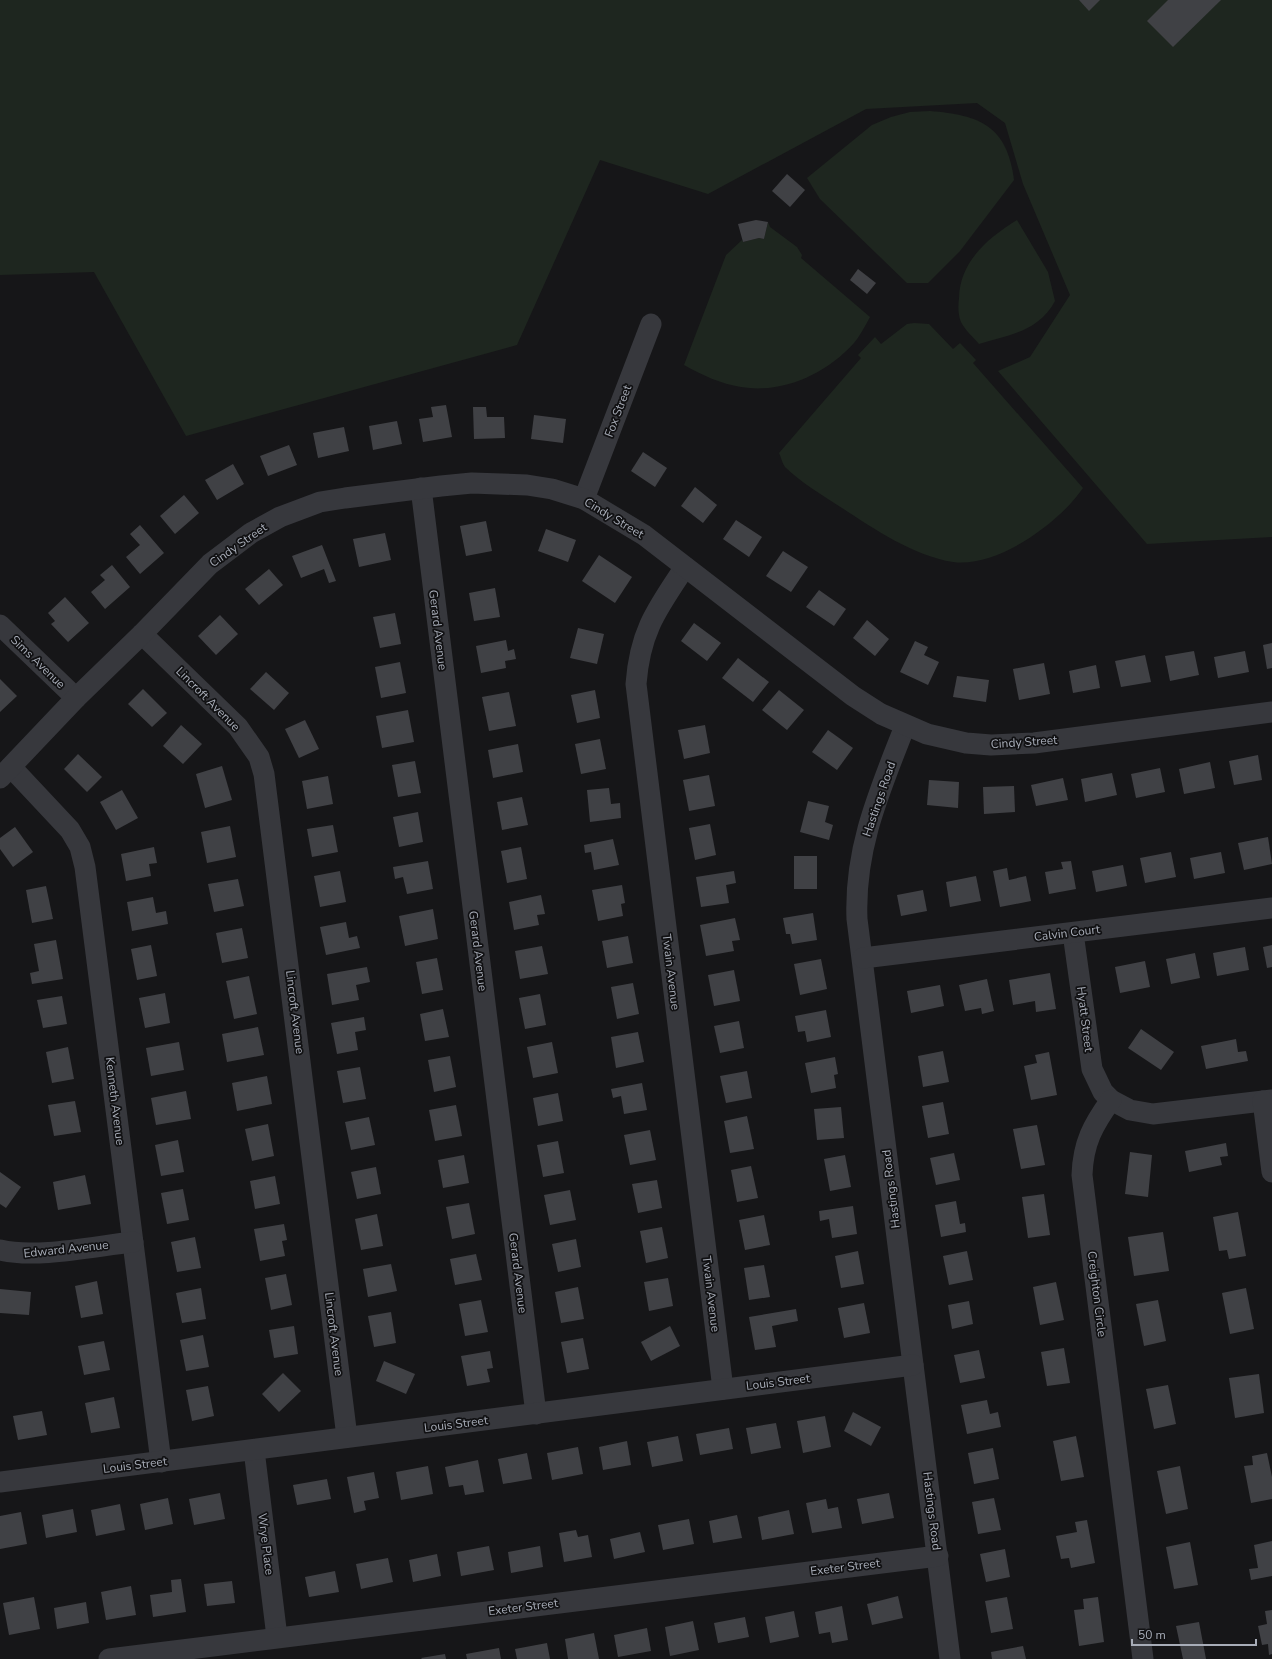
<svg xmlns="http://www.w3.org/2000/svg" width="1272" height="1659" viewBox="0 0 1272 1659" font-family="'Nunito Sans',sans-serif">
  <rect width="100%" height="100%" fill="#161618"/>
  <!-- green -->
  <g fill="#1e261f">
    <path d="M0,0H1272V537L1147,544L998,371L1030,357L1070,295L1023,184L1005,123L977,103L866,109L708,194L600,160L517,345L186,436L94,272L0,275Z"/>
    <path d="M930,111C980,115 1007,126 1014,180L960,251L928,283H907L820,199L807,178L872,125L891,117L910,112Z"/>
    <path d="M1017,220L1048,272L1055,301C1039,331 1010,335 979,344C973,337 965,330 961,322C958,315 958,306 959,298C960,261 988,238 1017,220Z"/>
    <path d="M768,222L770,227L797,247L802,255L801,258L870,317C865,326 860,336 854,343C826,374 783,394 741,387C721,384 702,375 684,365L726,255L742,240L743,242L759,238L764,239Z"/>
    <path d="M914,323L929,324L953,349L960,343L976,360L973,363L1083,488C1060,522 998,568 953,562C914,556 874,529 842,508C824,496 800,482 785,467C782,463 781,457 779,453L861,358L858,355L875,337L881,344L907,324Z"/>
  </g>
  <!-- building -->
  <g fill="#404145">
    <path d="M1079,0H1100L1089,11Z"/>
    <path d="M1168,0H1221L1173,47L1147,21Z"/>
    <path d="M787,174L805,190L790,207L772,191Z"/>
    <path d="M756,220L768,222L764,239L759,238L743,242L738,224Z"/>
    <path d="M858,269L876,283L867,294L850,280Z"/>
    <path d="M446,405L452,437L423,442L419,419L433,417L431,407Z"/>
    <path d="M473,407H486L487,417H504L505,438L474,439Z"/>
    <path d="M534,415L566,419L563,443L531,439Z"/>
    <path d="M397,421L402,444L373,450L369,426Z"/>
    <path d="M344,427L349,451L318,458L313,433Z"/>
    <path d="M289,445L297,465L268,476L260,456Z"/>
    <path d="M643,452L667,468L655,487L631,471Z"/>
    <path d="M233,464L244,484L217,500L205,480Z"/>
    <path d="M695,487L717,505L703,523L681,506Z"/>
    <path d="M184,495L199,513L175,534L160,516Z"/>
    <path d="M736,520L762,537L749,557L723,539Z"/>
    <path d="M486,521L492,551L466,556L460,526Z"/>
    <path d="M140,525L164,553L140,574L126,557L140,545L130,534Z"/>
    <path d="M546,529L576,540L568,562L538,551Z"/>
    <path d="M385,533L391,560L359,567L353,539Z"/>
    <path d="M322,545L336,581L329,583L324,569L301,578L292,556Z"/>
    <path d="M783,551L808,567L791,592L766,576Z"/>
    <path d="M599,555L632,577L615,603L582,581Z"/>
    <path d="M112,565L130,587L105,609L91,592L105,580L100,575Z"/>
    <path d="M269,569L283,585L259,605L245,589Z"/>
    <path d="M495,588L500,617L474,621L469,593Z"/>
    <path d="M819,590L846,609L834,626L806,607Z"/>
    <path d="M65,597L89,623L68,642L51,624L55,621L48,613Z"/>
    <path d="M395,613L401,644L380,648L373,617Z"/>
    <path d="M220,615L238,634L216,655L198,636Z"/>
    <path d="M867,620L889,639L875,656L853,638Z"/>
    <path d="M694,623L721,643L707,661L681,641Z"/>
    <path d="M578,628L604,634L597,664L570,658Z"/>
    <path d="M506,640L508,651L514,649L516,659L505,661L506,668L481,673L476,646Z"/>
    <path d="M915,641L928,647L924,655L939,662L928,685L900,672Z"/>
    <path d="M1272,643V668L1267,669L1263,645Z"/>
    <path d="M1194,651L1199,675L1170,681L1165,656Z"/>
    <path d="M1245,651L1249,672L1218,678L1214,657Z"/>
    <path d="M1145,655L1151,682L1121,687L1115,661Z"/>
    <path d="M738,658L769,682L753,702L722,678Z"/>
    <path d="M400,662L406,693L381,698L375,667Z"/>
    <path d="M1044,663L1050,694L1019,700L1013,669Z"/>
    <path d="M1096,665L1100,688L1073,693L1069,671Z"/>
    <path d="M266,672L289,693L274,710L250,689Z"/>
    <path d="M957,676L989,680L986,702L953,697Z"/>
    <path d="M0,679L17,696L0,712Z"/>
    <path d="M143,689L167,713L152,727L128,704Z"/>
    <path d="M595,690L600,718L577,723L571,695Z"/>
    <path d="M779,690L804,710L787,730L762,710Z"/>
    <path d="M509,692L516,726L489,731L482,697Z"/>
    <path d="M408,710L414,742L382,748L376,716Z"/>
    <path d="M305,720L319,749L299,758L285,729Z"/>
    <path d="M181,725L202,744L183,764L163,746Z"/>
    <path d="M705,725L710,753L684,759L678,730Z"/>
    <path d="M828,730L853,748L837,770L812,752Z"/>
    <path d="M600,739L606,769L581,774L575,744Z"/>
    <path d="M518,744L523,772L493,778L488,750Z"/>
    <path d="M78,754L102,777L87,792L64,769Z"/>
    <path d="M1258,755L1262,780L1234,785L1229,761Z"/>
    <path d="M415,761L421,793L398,797L392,765Z"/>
    <path d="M1210,762L1215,788L1184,794L1179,769Z"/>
    <path d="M222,766L232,800L205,808L196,774Z"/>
    <path d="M1160,768L1165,792L1136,798L1131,774Z"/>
    <path d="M1112,773L1117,795L1085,802L1081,779Z"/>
    <path d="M709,775L715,806L689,811L683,780Z"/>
    <path d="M328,776L333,804L307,809L302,781Z"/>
    <path d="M1063,778L1068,800L1036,806L1031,785Z"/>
    <path d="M929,780L959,782L958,808L927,805Z"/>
    <path d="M1014,786L1015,812L984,814L983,787Z"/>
    <path d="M609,788L611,804L620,803L621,818L590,822L587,790Z"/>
    <path d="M122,790L138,818L116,830L100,802Z"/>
    <path d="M522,797L528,825L502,830L497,802Z"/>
    <path d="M808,801L829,806L825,822L833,825L829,840L800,832Z"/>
    <path d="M418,812L423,842L399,847L393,817Z"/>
    <path d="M710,824L716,855L695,860L689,828Z"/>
    <path d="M333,825L338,852L312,857L307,829Z"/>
    <path d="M230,826L236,857L207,863L201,832Z"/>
    <path d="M15,827L33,852L13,867L0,849V838Z"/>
    <path d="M1268,837L1272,864L1244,870L1238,843Z"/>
    <path d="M613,839L619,865L594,870L591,852L585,853L584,845Z"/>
    <path d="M154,847L157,863L149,864L151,876L126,881L121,854Z"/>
    <path d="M521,847L527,879L507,883L501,851Z"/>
    <path d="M1171,852L1176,877L1145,883L1140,858Z"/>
    <path d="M1221,852L1225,873L1194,879L1190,858Z"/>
    <rect x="794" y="856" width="23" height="33"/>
    <path d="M428,861L433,889L407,894L403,877L395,879L393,867Z"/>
    <path d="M1071,861L1076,889L1049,894L1045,872L1063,869L1061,862Z"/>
    <path d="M1123,865L1127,886L1096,892L1092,871Z"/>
    <path d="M1007,868L1009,880L1026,876L1031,901L1000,907L993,871Z"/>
    <path d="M340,871L346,902L320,907L314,876Z"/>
    <path d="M734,871L736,883L726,885L729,903L701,907L696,877Z"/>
    <path d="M976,876L981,901L950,907L946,882Z"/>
    <path d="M238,879L244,906L214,912L208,884Z"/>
    <path d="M622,885L625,903L621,904L623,916L598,921L592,890Z"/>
    <path d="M46,886L53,919L32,923L26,890Z"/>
    <path d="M923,890L927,911L901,916L897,895Z"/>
    <path d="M541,895L545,914L537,915L539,925L514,930L509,902Z"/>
    <path d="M153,897L156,913L166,911L168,924L132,931L127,902Z"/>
    <path d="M433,909L438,939L405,946L399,916Z"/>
    <path d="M813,913L817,940L792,944L790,934H786L783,918Z"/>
    <path d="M735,918L740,940L732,941L734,951L706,956L700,925Z"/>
    <path d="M346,922L349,938L357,936L360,948L326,955L320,927Z"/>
    <path d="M242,928L248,958L222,963L216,933Z"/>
    <path d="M628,936L633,963L607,968L602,941Z"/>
    <path d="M56,940L63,979L32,984L30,973L39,971L34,944Z"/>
    <path d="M151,945L157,976L137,980L131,949Z"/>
    <path d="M1272,945V967L1267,968L1263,947Z"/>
    <path d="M542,946L548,974L520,979L515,951Z"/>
    <path d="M1245,947L1249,970L1217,976L1213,953Z"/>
    <path d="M1195,953L1200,978L1171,984L1166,959Z"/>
    <path d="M437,958L443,990L422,994L416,962Z"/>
    <path d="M821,959L827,989L800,995L794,964Z"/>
    <path d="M1145,961L1150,987L1120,993L1115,967Z"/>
    <path d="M367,967L370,982L356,985L359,1000L332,1005L327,974Z"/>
    <path d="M734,970L740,1001L714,1006L708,975Z"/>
    <path d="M1050,973L1056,1009L1036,1012L1035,1001L1013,1005L1009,980Z"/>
    <path d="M249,976L257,1014L234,1019L226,981Z"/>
    <path d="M987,979L994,1011L982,1014L981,1008L965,1011L959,985Z"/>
    <path d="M633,983L639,1014L617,1019L611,987Z"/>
    <path d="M940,985L944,1006L911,1013L907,991Z"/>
    <path d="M165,993L170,1023L145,1028L139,998Z"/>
    <path d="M540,994L546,1025L525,1029L519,998Z"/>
    <path d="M62,996L67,1024L43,1028L37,1000Z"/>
    <path d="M443,1009L449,1037L425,1041L420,1014Z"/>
    <path d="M826,1010L831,1037L807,1042L805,1031L798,1032L795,1016Z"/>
    <path d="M364,1017L366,1030L355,1032L358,1050L337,1054L331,1023Z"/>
    <path d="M739,1021L744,1048L720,1053L714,1026Z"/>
    <path d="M258,1027L264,1055L227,1062L222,1034Z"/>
    <path d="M1141,1029L1174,1052L1161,1070L1128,1048Z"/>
    <path d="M638,1032L644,1062L616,1068L611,1037Z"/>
    <path d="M1236,1039L1238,1052L1246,1051L1248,1061L1206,1069L1201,1046Z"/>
    <path d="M179,1042L184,1070L151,1076L146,1048Z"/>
    <path d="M552,1042L558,1073L533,1078L527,1047Z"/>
    <path d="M68,1047L74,1079L52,1083L46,1052Z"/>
    <path d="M943,1051L949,1082L923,1087L918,1056Z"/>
    <path d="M1049,1052L1057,1095L1031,1100L1024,1066L1037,1063L1035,1055Z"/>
    <path d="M450,1056L456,1087L434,1092L428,1060Z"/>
    <path d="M835,1057L838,1074L834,1075L836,1088L811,1093L805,1063Z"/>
    <path d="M360,1067L366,1099L343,1103L337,1071Z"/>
    <path d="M747,1071L752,1098L726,1103L720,1076Z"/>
    <path d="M267,1076L272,1104L237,1111L232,1083Z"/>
    <path d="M642,1083L647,1110L624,1114L621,1096L613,1098L611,1089Z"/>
    <path d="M186,1091L191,1119L156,1125L151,1098Z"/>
    <path d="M558,1093L563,1121L538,1126L533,1098Z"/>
    <path d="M75,1101L81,1132L54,1136L48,1105Z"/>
    <path d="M943,1102L949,1134L928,1138L922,1106Z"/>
    <path d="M456,1105L462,1136L435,1141L429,1110Z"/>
    <path d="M841,1107L844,1138L817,1140L814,1109Z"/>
    <path d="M747,1116L754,1149L730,1153L724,1121Z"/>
    <path d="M369,1117L375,1145L351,1150L345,1122Z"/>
    <path d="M268,1124L274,1156L252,1161L245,1129Z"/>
    <path d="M1037,1125L1045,1165L1021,1169L1013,1129Z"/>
    <path d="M650,1130L656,1160L630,1165L624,1135Z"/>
    <path d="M178,1140L184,1172L161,1176L155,1145Z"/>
    <path d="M558,1141L564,1173L543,1177L537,1145Z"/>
    <path d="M1226,1143L1228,1156L1220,1157L1222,1165L1189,1172L1185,1151Z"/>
    <path d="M1130,1152L1152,1155L1148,1197L1125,1194Z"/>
    <path d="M954,1153L960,1180L936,1185L930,1158Z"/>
    <path d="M464,1155L469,1183L443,1188L438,1160Z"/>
    <path d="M845,1155L851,1187L830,1191L824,1159Z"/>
    <path d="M751,1166L758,1198L737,1202L731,1170Z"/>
    <path d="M376,1167L381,1194L357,1199L351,1172Z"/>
    <path d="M0,1172L21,1187L6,1208L0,1204Z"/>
    <path d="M85,1175L91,1204L58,1210L53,1182Z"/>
    <path d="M275,1176L280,1204L255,1209L250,1181Z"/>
    <path d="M657,1180L662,1208L638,1213L632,1184Z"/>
    <path d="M183,1189L189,1220L167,1224L161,1193Z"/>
    <path d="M570,1190L576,1220L550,1225L544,1195Z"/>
    <path d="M1044,1194L1050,1235L1028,1238L1022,1197Z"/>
    <path d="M956,1201L960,1224L965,1223L966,1232L941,1237L935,1205Z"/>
    <path d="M469,1203L475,1234L452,1239L446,1207Z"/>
    <path d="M853,1206L857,1234L832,1238L829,1219L820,1221L819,1211Z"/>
    <path d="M1238,1212L1246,1256L1229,1259L1227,1250L1219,1251L1213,1217Z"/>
    <path d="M377,1214L383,1246L361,1250L355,1219Z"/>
    <path d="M764,1215L770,1245L745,1250L739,1220Z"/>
    <path d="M284,1224L287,1240L282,1241L285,1256L260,1261L254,1229Z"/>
    <path d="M662,1227L668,1258L646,1263L640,1231Z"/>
    <path d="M1163,1232L1169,1271L1134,1276L1128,1237Z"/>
    <path d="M195,1237L201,1268L177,1272L171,1242Z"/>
    <path d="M576,1239L581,1267L558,1272L552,1244Z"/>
    <path d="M858,1251L864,1284L841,1288L835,1256Z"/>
    <path d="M967,1251L973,1280L949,1285L943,1256Z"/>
    <path d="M476,1254L482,1280L455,1285L450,1259Z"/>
    <path d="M391,1264L397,1291L368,1297L363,1269Z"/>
    <path d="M764,1265L770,1297L749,1300L744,1268Z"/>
    <path d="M286,1274L292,1305L271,1310L265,1278Z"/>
    <path d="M668,1278L673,1306L649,1311L644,1282Z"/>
    <path d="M97,1281L103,1314L81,1318L75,1286Z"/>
    <path d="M1056,1282L1064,1320L1040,1325L1033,1287Z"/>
    <path d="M578,1287L584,1319L561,1323L555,1292Z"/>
    <path d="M201,1288L206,1319L182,1323L176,1293Z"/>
    <path d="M1246,1288L1254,1329L1230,1334L1222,1293Z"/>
    <path d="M0,1289L31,1292L29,1315L0,1313Z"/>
    <path d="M481,1300L488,1332L465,1336L459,1304Z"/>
    <path d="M1158,1300L1166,1341L1144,1346L1136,1304Z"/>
    <path d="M969,1301L973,1324L952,1329L948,1305Z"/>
    <path d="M864,1303L870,1333L844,1338L838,1308Z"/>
    <path d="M796,1309L798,1321L772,1326L776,1347L755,1350L749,1317Z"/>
    <path d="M391,1312L396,1343L374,1347L368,1316Z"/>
    <path d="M294,1326L298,1354L274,1358L269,1330Z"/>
    <path d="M670,1326L680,1346L651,1361L641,1342Z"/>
    <path d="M203,1335L209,1367L186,1371L180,1340Z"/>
    <path d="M583,1338L589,1369L567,1373L561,1342Z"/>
    <path d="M104,1341L110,1370L84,1375L78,1346Z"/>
    <path d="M1064,1348L1070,1383L1047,1386L1041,1352Z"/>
    <path d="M979,1350L985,1378L960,1383L954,1355Z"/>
    <path d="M490,1351L493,1368L487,1369L490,1382L467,1386L461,1356Z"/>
    <path d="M384,1361L415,1374L406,1394L376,1381Z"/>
    <path d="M283,1373L301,1391L279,1412L262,1394Z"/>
    <path d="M1259,1374L1264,1413L1235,1418L1229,1378Z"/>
    <path d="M1168,1385L1176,1424L1154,1429L1146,1389Z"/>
    <path d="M208,1386L214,1416L192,1421L186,1390Z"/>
    <path d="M114,1397L120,1428L91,1433L85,1403Z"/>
    <path d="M987,1400L990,1414L998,1412L1001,1427L967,1434L961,1405Z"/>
    <path d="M42,1411L47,1435L18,1440L13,1416Z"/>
    <path d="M853,1412L881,1427L871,1446L844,1431Z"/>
    <path d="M825,1416L831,1447L803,1453L797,1421Z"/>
    <path d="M776,1423L781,1448L751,1454L746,1428Z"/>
    <path d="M729,1428L733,1449L700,1455L696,1434Z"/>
    <path d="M678,1436L683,1461L652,1467L647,1442Z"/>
    <path d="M1076,1436L1084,1477L1061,1481L1053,1441Z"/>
    <path d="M627,1441L631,1465L603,1470L599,1447Z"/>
    <path d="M578,1447L583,1474L552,1480L547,1453Z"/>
    <path d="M993,1448L999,1479L974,1484L968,1453Z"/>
    <path d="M527,1453L532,1479L503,1484L498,1459Z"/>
    <path d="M1267,1453L1272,1477V1499L1251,1503L1244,1466L1253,1465L1252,1456Z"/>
    <path d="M478,1460L484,1492L465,1495L463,1485L449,1487L445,1467Z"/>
    <path d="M428,1466L433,1494L401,1500L396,1472Z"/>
    <path d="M1180,1466L1188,1509L1166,1514L1157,1471Z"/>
    <path d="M374,1472L379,1498L364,1501L366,1510L354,1513L347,1477Z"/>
    <path d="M327,1479L331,1499L297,1505L293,1485Z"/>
    <path d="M220,1493L225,1519L194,1525L189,1499Z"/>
    <path d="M889,1493L894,1518L862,1524L857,1499Z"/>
    <path d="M168,1498L173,1524L145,1530L140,1504Z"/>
    <path d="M994,1498L1001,1530L978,1534L972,1502Z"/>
    <path d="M826,1499L828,1509L838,1507L842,1528L812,1533L806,1503Z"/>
    <path d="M120,1504L125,1530L96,1536L91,1510Z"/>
    <path d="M73,1509L77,1532L46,1538L42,1515Z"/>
    <path d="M789,1510L794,1534L762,1540L758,1517Z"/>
    <path d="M21,1512L27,1544L0,1549V1516Z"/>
    <path d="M737,1515L742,1538L713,1543L709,1521Z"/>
    <path d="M689,1519L694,1544L663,1550L658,1525Z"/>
    <path d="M1087,1520L1095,1563L1071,1568L1069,1558L1061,1559L1056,1536L1077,1532L1075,1522Z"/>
    <path d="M576,1530L578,1537L588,1535L592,1557L564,1562L559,1533Z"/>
    <path d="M640,1532L645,1552L614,1559L610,1539Z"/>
    <path d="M1272,1541V1576L1251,1580L1249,1569L1258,1568L1254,1545Z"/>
    <path d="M1190,1542L1198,1585L1174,1589L1166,1547Z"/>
    <path d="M489,1546L494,1570L461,1576L457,1552Z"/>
    <path d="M540,1546L543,1567L511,1573L508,1552Z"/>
    <path d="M1005,1549L1010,1577L986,1582L980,1554Z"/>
    <path d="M437,1554L441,1576L413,1582L409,1560Z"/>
    <path d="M388,1558L393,1582L361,1589L356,1564Z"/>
    <path d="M335,1571L339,1592L309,1597L305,1577Z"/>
    <path d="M181,1579L186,1612L153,1617L150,1595L172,1592L171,1580Z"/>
    <path d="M232,1581L235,1603L207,1606L204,1584Z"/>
    <path d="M131,1586L136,1615L106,1620L101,1592Z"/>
    <path d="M898,1596L903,1618L872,1625L867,1604Z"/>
    <path d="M34,1597L40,1629L9,1635L3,1603Z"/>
    <path d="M1007,1597L1013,1629L991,1633L985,1601Z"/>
    <path d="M1098,1597L1104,1642L1079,1646L1074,1610L1084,1609L1083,1599Z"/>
    <path d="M86,1602L89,1623L57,1629L54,1608Z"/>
    <path d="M842,1606L848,1640L832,1643L830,1632L819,1634L815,1612Z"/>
    <path d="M1272,1610V1654L1269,1655L1268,1644L1262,1645L1258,1626L1267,1624L1265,1611Z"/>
    <path d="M794,1611L799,1637L770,1643L765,1617Z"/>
    <path d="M745,1617L749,1637L718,1643L714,1623Z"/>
    <path d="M693,1621L699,1650L670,1656L665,1627Z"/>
    <path d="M1199,1622L1206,1659H1183L1176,1626Z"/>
    <path d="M647,1628L651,1651L618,1657L614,1635Z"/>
    <path d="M594,1633L599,1659H568L565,1639Z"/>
    <path d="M547,1643L550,1659H517L515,1649Z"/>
    <path d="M1023,1646L1026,1659H992L991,1652Z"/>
    <path d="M499,1648L501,1659H467L466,1654Z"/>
    <path d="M445,1654L446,1659H422L421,1658Z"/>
  </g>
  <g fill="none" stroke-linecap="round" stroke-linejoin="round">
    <!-- minor -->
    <g stroke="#37383d" stroke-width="21">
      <path d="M421,488L536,1414"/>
      <path d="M584,499L651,324"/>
      <path d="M685,567C657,609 640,631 636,684L723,1389"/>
      <path d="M0,625L76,698"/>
      <path d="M142,634L238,727L259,757L264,774L347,1437"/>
      <path d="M905,726C880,790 854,848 857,919L950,1659"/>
      <path d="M11,767L70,830L80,847L85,867L161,1462"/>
      <path d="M0,778L76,698L142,634L210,564L251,533L280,517L320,502L345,498L441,486L472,483L527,485L552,489L584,499L644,535L853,696L881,714L927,734L966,743L991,745L1034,743L1272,712"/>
      <path d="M1073,933L1092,1069L1103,1092L1111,1100L1130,1110L1153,1114L1272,1100"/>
      <path d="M863,958L1272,908"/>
      <path d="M1111,1100C1093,1125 1083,1143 1082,1175L1143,1659"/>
      <path d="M1263,1101L1272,1172"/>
      <path d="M0,1250C36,1259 95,1246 133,1242"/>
      <path d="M254,1450L277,1637"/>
      <path d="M0,1482L913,1365"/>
      <path d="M109,1659L938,1556"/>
    </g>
  </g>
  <g text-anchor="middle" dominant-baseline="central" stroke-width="3.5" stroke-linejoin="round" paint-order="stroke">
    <!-- street labels -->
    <g font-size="12" fill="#a8adb8" stroke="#111113">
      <text transform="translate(618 411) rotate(-69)">Fox Street</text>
      <text transform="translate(614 518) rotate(31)">Cindy Street</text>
      <text transform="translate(238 545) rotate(-35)">Cindy Street</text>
      <text transform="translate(438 630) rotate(83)">Gerard Avenue</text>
      <text transform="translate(38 662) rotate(44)">Sims Avenue</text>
      <text transform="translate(208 699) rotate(45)">Lincroft Avenue</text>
      <text transform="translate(1024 742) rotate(-4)">Cindy Street</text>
      <text transform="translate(879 799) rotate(-71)">Hastings Road</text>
      <text transform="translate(1067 933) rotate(-7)">Calvin Court</text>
      <text transform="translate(478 951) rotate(83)">Gerard Avenue</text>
      <text transform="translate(671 972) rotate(83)">Twain Avenue</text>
      <text transform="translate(295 1012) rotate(83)">Lincroft Avenue</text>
      <text transform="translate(1085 1019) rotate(83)">Hyatt Street</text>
      <text transform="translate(115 1101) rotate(83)">Kenneth Avenue</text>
      <text transform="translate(891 1189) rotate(-97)">Hastings Road</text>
      <text transform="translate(66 1249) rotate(-6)">Edward Avenue</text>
      <text transform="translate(518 1273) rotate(83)">Gerard Avenue</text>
      <text transform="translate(711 1294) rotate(83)">Twain Avenue</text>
      <text transform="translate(1097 1294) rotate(83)">Creighton Circle</text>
      <text transform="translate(334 1334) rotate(83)">Lincroft Avenue</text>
      <text transform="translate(778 1382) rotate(-7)">Louis Street</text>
      <text transform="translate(456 1424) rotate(-7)">Louis Street</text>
      <text transform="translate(135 1465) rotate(-7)">Louis Street</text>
      <text transform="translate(932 1511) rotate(83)">Hastings Road</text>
      <text transform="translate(266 1544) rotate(83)">Wrye Place</text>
      <text transform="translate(845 1567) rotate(-7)">Exeter Street</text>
      <text transform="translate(523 1607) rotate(-7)">Exeter Street</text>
    </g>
  </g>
  <!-- scale -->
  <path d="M1132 1639v6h124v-6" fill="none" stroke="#a8adb8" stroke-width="2"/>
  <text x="1138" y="1639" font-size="12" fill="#a8adb8" stroke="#111113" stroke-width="3" paint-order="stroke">50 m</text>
</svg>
